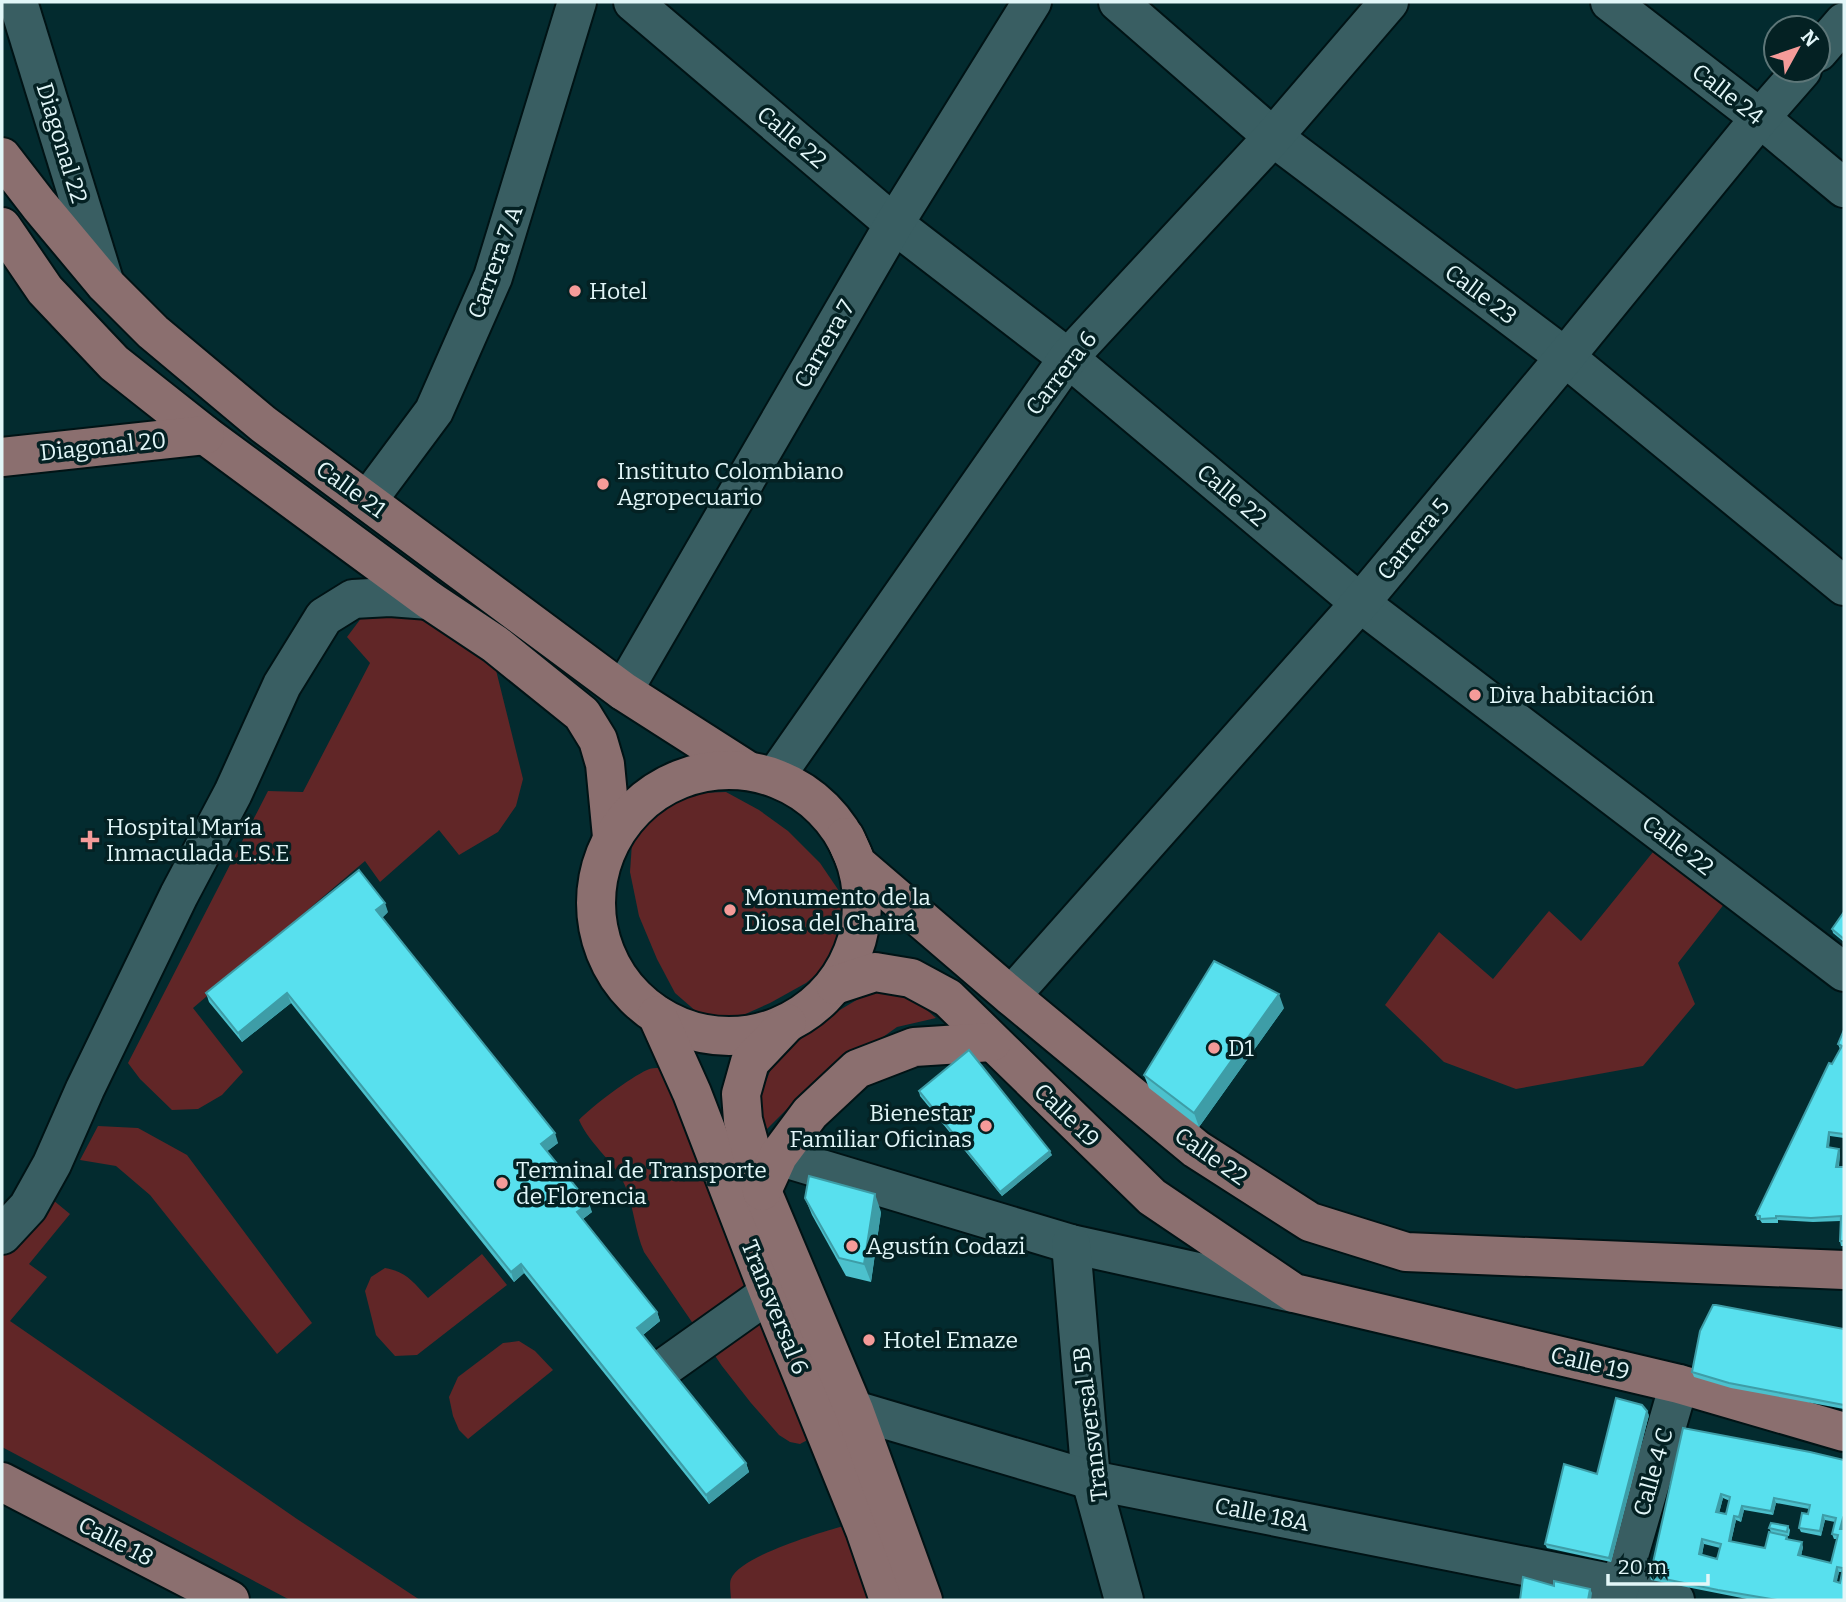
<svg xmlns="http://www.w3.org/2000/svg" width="1846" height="1602" viewBox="0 0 1846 1602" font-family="Bitter,serif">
  <rect width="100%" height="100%" fill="#032b2f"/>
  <!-- green -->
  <g fill="#612627">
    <path d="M424,614L493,658L523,779L516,806L498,832L459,855L439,830L380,882L365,861L193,1008L243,1072L222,1095L198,1109L172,1110L140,1079L128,1063L268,791L303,792L370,663L347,637L362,617Z"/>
    <path d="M726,792L759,810L788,831L820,863L839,891L851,925L841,954L806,983L770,1003L732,1020L698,1013L675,993L657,959L639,916L630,872L632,843L646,817L666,802L696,793Z"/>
    <path d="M1653,852L1725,903L1678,963L1695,1004L1643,1066L1516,1089L1444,1062L1385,1005L1439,932L1493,979L1549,911L1581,941Z"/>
    <path d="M875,989L913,998L936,1018L897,1027L799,1097L765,1131L759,1098L775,1059L823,1020Z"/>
    <path d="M659,1068L667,1074L813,1437L800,1444L790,1442L779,1435L751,1403L722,1366L644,1252C635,1231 634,1209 626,1188C617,1163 590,1146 579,1120C591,1107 631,1077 647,1070C651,1068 655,1068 659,1068Z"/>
    <path d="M98,1126L138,1128L187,1155L312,1323L277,1354L150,1195L116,1166L80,1160Z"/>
    <path d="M53,1200L70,1214L29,1264L47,1277L10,1321L297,1519L420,1600H290L2,1447V1252Z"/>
    <path d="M482,1254L507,1285L417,1355L395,1356L376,1335L365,1291L371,1277L385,1268C407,1272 413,1282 428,1298Z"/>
    <path d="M519,1341L535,1351L553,1370L468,1439L459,1430L453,1416L449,1397L458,1377L503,1343Z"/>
    <path d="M843,1526L872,1600H731C731,1594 729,1584 731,1579C740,1556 820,1533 843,1526Z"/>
  </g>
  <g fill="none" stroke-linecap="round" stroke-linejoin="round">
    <defs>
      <g id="minor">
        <path d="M18,2L105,284"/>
        <path d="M633,2L894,224L1068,358L1360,603L1844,972"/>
        <path d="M1118,2L1273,137L1565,357L1844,586"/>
        <path d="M1610,2L1760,118L1844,188"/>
        <path d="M1818,52L1844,22"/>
        <path d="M367,501L434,411L493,277L577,2"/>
        <path d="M623,691L894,224L1032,2"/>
        <path d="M775,777L1068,358L1273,137L1389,2"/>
        <path d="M1011,996L1360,603L1565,357L1760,118L1802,70"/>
        <path d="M778,1156L1071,1244L1293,1293"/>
        <path d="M2,1235L28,1207L52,1164L85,1089L179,895L233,793L282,685L324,617L353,599L390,597L429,600"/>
        <path d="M1071,1244L1091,1480L1124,1600"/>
        <path d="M665,1367L769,1293"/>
        <path d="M854,1410L1091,1480L1620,1585L1675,1600"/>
        <path d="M1616,1600L1679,1384"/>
      </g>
      <g id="major">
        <path d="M2,157L39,205L105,284L153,332L263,424L623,691L745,769"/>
        <path d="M2,227L45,290L114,363L205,435L285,494L429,600L495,644L582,714L598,740L605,764L612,837"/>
        <path d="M2,457L205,435"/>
        <circle cx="729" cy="903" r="133"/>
        <path d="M845,837L857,864L1011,996L1196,1149L1310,1222L1406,1252L1844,1270"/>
        <path d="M835,985L875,972L911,978L948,998L1152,1197L1294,1293L1679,1384L1844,1432"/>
        <path d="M657,1015L692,1093L769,1293L865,1530L889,1600"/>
        <path d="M787,1023L750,1062L741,1094L743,1120L762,1191L854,1410L923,1600"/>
        <path d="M762,1191L778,1156L810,1113L857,1069L914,1047L992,1042"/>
        <path d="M2,1482L230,1600"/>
      </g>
    </defs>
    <!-- minor casing -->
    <use href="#minor" stroke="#001315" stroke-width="42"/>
    <!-- major casing -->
    <use href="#major" stroke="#001315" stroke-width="42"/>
    <!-- minor -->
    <use href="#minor" stroke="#395e62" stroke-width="38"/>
    <!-- major -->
    <use href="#major" stroke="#8b6f6f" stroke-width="38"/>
  </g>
  <!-- wall -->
  <g fill="#4cc1cd" fill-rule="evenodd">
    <path d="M388,912L382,918L558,1143L547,1151L592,1212L583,1219L657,1312L660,1321L643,1335L746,1463L749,1472L709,1504L524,1273L514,1282L291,1003L242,1042L209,1002L206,993Z"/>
    <path d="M1844,912V942L1833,933L1832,929Z"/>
    <path d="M1284,1008L1199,1127L1149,1088L1144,1075Z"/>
    <path d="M1844,1030V1138L1830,1136L1829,1148L1839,1149L1840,1154L1839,1167H1844V1246H1841L1840,1241V1221L1813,1222L1778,1220V1223H1762L1760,1220H1757L1756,1215L1840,1049L1838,1044Z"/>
    <path d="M919,1091L1052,1155L1002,1196L920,1096Z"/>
    <path d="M805,1198L881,1212L871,1282L846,1276L812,1215Z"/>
    <path d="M1844,1329V1409L1731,1388L1694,1377L1692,1372Z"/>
    <path d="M1649,1415L1611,1562L1547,1548L1545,1544L1597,1474Z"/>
    <path d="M1683,1428L1844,1460V1524L1843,1529L1844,1600H1752L1651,1580L1650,1576ZM1723,1498L1730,1501L1726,1514L1719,1513ZM1776,1503L1809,1509L1808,1514L1799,1528L1801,1532L1821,1536L1825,1520L1835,1522L1832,1534L1834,1539H1837L1831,1563L1801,1556L1803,1547L1788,1539L1787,1536H1789L1790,1530L1788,1526L1769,1528L1771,1532L1765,1548L1731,1542L1736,1520L1741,1522L1744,1510L1773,1515ZM1704,1544L1720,1548L1717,1559L1702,1555ZM1839,1572H1842L1840,1583L1836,1582Z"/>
  </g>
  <!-- shaded-wall -->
  <g fill="#3e9da7">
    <path d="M385,903L388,912L379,920L376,910Z"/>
    <path d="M287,993L291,1003L242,1042L238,1033Z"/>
    <path d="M1279,994L1284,1008L1199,1127L1194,1113Z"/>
    <path d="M1829,1132L1830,1136L1828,1152L1827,1147Z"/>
    <path d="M555,1133L558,1143L545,1153L541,1144Z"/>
    <path d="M1839,1149L1840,1154L1838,1171L1836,1167Z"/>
    <path d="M1050,1151L1052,1155L1002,1196L1000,1192Z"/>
    <path d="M875,1194L881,1212L871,1282L864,1264Z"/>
    <path d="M589,1203L592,1212L580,1221L577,1212Z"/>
    <path d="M521,1264L524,1273L514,1282L511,1272Z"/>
    <path d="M657,1312L660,1321L640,1337L637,1328Z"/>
    <path d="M1647,1411L1649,1415L1611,1562L1609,1558Z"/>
    <path d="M746,1463L749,1472L709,1504L706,1495Z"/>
    <path d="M1721,1494L1723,1498L1718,1517L1716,1512Z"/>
    <path d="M1774,1498L1776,1503L1773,1515L1771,1511Z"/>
    <path d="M1742,1506L1744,1510L1741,1522L1739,1517Z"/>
    <path d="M1823,1515L1825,1520L1821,1536L1820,1531Z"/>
    <path d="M1734,1516L1736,1520L1730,1546L1729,1541Z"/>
    <path d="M1843,1518L1844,1524L1842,1533L1840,1529Z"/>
    <path d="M1702,1539L1704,1544L1701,1559L1699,1554Z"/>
    <path d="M1802,1542L1803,1547L1800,1560L1798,1555Z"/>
    <path d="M1837,1567L1839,1572L1836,1586L1834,1581Z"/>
    <path d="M1590,1589L1592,1593L1591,1600H1588Z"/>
  </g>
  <!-- building -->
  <g fill="#58e0ee" stroke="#3e9da7" stroke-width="2" fill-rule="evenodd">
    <path d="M359,870L385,903L376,910L555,1133L541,1144L589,1203L577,1212L657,1312L637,1328L746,1463L706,1495L521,1264L511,1272L287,993L238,1033L206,993Z"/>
    <path d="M1844,912V939L1832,929Z"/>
    <path d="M1214,961L1279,994L1194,1113L1144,1075Z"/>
    <path d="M1844,1030V1134L1829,1132L1827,1147L1839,1149L1836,1167H1844V1241H1840L1841,1216L1811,1218L1776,1216V1218L1760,1219V1216L1756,1215L1829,1063L1832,1064L1842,1046L1838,1044Z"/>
    <path d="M969,1050L1050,1151L1000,1192L919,1091Z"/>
    <path d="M809,1176L875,1194L864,1264L839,1258L805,1198Z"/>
    <path d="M1713,1305H1716L1844,1329V1405L1729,1383L1692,1372L1700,1331Z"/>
    <path d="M1616,1398L1642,1405L1647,1411L1609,1558L1545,1544L1564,1464L1597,1474Z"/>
    <path d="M1683,1428L1810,1452L1844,1460V1519L1843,1518L1840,1529H1844V1600H1777L1718,1590L1650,1576ZM1721,1494L1730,1497L1726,1514L1716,1512ZM1774,1498L1810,1505L1808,1514L1802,1513L1799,1528L1820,1531L1823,1515L1836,1518L1832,1534L1838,1535L1831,1563L1798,1555L1802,1542L1786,1539L1787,1536L1769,1532L1765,1548L1729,1541L1734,1516L1739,1517L1742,1506L1771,1511ZM1702,1539L1721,1544L1717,1559L1699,1554ZM1837,1567L1843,1568L1840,1583L1834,1581Z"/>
    <path d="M1771,1523L1788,1526L1787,1532L1769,1528Z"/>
    <path d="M1523,1577L1554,1586V1581L1590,1589L1588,1600H1520Z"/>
  </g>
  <!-- markers -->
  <g fill="#f59b99" stroke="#042123" stroke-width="2.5">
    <circle cx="575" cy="291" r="7"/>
    <circle cx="603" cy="484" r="7"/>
    <circle cx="1475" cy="695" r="7"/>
    <path d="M86.5 829.5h7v7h7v7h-7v7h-7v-7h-7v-7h7z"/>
    <circle cx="730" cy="910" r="7"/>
    <circle cx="1214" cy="1048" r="7"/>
    <circle cx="986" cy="1126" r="7"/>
    <circle cx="502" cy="1183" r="7"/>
    <circle cx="852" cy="1246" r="7"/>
    <circle cx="869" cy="1340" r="7"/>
  </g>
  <g text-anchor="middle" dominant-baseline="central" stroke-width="7" stroke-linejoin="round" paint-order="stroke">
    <!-- street labels -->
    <g font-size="23" fill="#e2f6f8" stroke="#042123">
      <text transform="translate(1728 94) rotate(38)">Calle 24</text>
      <text transform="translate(792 137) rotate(40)">Calle 22</text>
      <text transform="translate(62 143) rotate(73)">Diagonal 22</text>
      <text transform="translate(495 262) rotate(-70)">Carrera 7 A</text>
      <text transform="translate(1481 294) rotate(37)">Calle 23</text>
      <text transform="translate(824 344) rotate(-60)">Carrera 7</text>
      <text transform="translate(1061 373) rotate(-52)">Carrera 6</text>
      <text transform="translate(103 446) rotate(-6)">Diagonal 20</text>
      <text transform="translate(351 489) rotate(36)">Calle 21</text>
      <text transform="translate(1232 495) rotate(40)">Calle 22</text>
      <text transform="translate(1413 539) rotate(-50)">Carrera 5</text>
      <text transform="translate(1678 845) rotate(37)">Calle 22</text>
      <text transform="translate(1067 1115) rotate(44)">Calle 19</text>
      <text transform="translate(1211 1156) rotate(35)">Calle 22</text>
      <text transform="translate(775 1307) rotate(68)">Transversal 6</text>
      <text transform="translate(1590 1363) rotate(13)">Calle 19</text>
      <text transform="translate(1090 1424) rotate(-97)">Transversal 5B</text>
      <text transform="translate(1653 1472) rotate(-74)">Calle 4 C</text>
      <text transform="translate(1262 1514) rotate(11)">Calle 18A</text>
      <text transform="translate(116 1541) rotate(27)">Calle 18</text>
    </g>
    <!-- poi labels -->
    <g font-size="23" fill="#e2f6f8" stroke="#042123" text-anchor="start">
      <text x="589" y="291">Hotel</text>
      <text x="617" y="471">Instituto Colombiano<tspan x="617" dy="26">Agropecuario</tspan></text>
      <text x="1489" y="695">Diva habitación</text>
      <text x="106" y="827">Hospital María<tspan x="106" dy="26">Inmaculada E.S.E</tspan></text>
      <text x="744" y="897">Monumento de la<tspan x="744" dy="26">Diosa del Chairá</tspan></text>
      <text x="1228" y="1048">D1</text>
      <text x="972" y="1113" text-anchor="end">Bienestar<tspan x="972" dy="26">Familiar Oficinas</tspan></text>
      <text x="516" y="1170">Terminal de Transporte<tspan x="516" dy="26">de Florencia</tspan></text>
      <text x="866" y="1246">Agustín Codazi</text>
      <text x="883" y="1340">Hotel Emaze</text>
    </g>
  </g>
  <!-- border -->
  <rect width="1846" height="1602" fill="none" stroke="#e2f6f8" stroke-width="7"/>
  <!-- north arrow -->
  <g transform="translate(1797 49) rotate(50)"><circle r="33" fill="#042123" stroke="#5d7678" stroke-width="2"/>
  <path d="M0-5L12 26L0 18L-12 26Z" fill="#f59b99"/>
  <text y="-10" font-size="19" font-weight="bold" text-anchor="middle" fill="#e2f6f8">N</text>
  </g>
  <!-- scale -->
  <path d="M1608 1574v10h100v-10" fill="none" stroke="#e2f6f8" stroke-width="3.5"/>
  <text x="1618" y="1574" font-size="21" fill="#e2f6f8" stroke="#042123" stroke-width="5" paint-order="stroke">20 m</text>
</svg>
